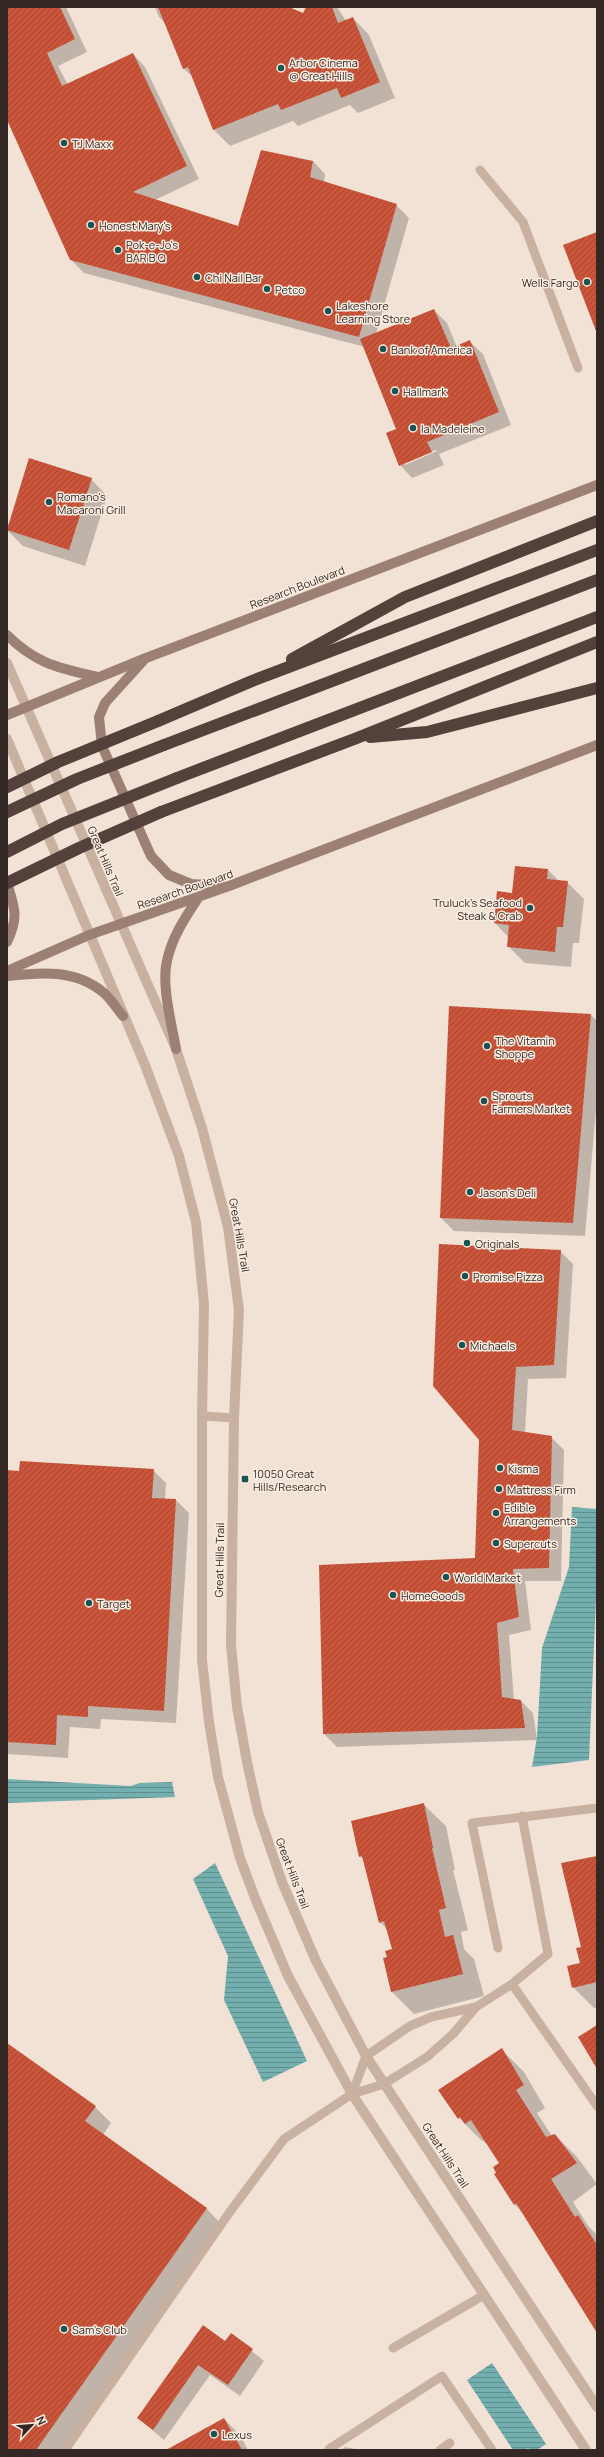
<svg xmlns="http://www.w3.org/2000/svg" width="604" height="2457" viewBox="0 0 604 2457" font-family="Manrope,sans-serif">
  <defs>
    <pattern id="water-rules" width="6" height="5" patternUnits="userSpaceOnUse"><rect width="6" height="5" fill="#73afae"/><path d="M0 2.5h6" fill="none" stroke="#5f8e8d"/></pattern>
    <pattern id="building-hatch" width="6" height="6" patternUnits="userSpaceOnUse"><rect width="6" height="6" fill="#ca553a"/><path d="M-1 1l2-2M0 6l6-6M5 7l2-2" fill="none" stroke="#a54631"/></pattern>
  </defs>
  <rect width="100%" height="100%" fill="#f1e2d5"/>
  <!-- water -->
  <g fill="url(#water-rules)">
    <path d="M572,1507L597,1509V1577L589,1760L532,1767L537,1737L542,1648L569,1567Z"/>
    <path d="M7,1779L130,1786L140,1783L172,1782L175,1797L7,1803Z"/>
    <path d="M215,1863L307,2061L263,2082L224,2000L228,1956L193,1879Z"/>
    <path d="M492,2363L546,2444L537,2450H530L528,2448L525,2450H513L467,2380Z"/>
  </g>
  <!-- shadow -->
  <g fill="#0003" fill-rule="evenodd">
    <path d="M7,7H66L87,52L58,66L68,85L133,54L145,67L199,179L155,200L238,227L313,161L325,174L324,183L396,205L409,218L376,334L434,310L447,323L457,347L470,342L483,354L511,425L439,454L444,465L412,478L400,465L398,429L365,347L84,273L71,260L7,117ZM436,450L437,451L405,465V462Z"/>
    <path d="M155,7H287L304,14L307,7H337L346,21L353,18L369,35L395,98L358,113L350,105L298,126L293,121L230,146L214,130L193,77L184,69L166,24L159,17Z"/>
    <path d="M29,459L91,479L107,496L85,566L23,546L7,530Z"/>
    <path d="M548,870L559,881L567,882L584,899L579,943H573L571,967L525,963L508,946L509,938L495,923L513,894Z"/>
    <path d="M450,1007L591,1015L597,1021V1099L585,1236L454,1231L441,1218Z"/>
    <path d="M560,1251L573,1264L566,1378L528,1379L525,1433L551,1437L564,1450L561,1581H525L531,1630L509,1635L514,1700H520L533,1713L537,1740L337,1747L324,1734L320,1566L476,1559L480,1440Z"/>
    <path d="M153,1470L166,1483L165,1500H176L189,1513L176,1723L101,1719L100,1729L70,1727L68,1758L7,1754V1471Z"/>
    <path d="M423,1804L446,1826L455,1870H453L468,1930L461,1932L464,1949L474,1959L484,1996L414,2014L392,1992L388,1958L393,1949L388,1930L380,1922L365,1861L360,1856Z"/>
    <path d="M597,1859V2008H594L573,1987L581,1964Z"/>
    <path d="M7,2044L95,2107L111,2123L103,2135L206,2208L222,2225L64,2450H7Z"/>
    <path d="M501,2049L524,2072L545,2108L537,2113L552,2136L555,2135L577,2157L597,2184L573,2202L589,2227L597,2235V2331L525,2215L514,2204L501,2164L489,2145L481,2140L459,2118Z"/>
    <path d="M203,2327L225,2342L231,2334L264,2361L240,2396L210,2375L164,2440L138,2418Z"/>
    <path d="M224,2419L240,2435L248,2450H168Z"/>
    <path d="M345,2447L355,2449L356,2450H341Z"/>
  </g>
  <!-- building -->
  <g fill="url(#building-hatch)">
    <path d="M7,7H60L75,39L47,53L62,86L133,53L187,166L133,192L238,226L261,150L313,161L310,177L397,204L359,337L70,260L7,120Z"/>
    <path d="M158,7H289L303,13L306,7H332L338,23L353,17L380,82L341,98L337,88L281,110L278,104L213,130L188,67L183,69Z"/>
    <path d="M597,232V331H596L563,245Z"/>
    <path d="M434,309L451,348L470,340L499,412L427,442L432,452L399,466L386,433L396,429L360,339Z"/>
    <path d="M29,458L92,478L69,550L7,530Z"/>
    <path d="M515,866L548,869L547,879L568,881L563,927H557L555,952L507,947L509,925L494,923L497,891L512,893Z"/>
    <path d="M449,1006L591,1014L573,1223L440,1218Z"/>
    <path d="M439,1244L561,1250L554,1365L516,1367L512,1430L552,1436L549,1568L513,1569L519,1617L497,1623L502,1697L521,1700L525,1728L323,1734L319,1565L475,1558L479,1440L433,1386Z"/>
    <path d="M20,1461L154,1469L152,1498L176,1499L164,1711L88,1706V1717L57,1715L56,1745L7,1742V1470L19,1471Z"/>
    <path d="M424,1803L433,1848H432L446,1908L439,1910L445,1937L453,1935L463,1974L391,1992L383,1958L387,1957L385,1951L392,1949L384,1921L379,1923L362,1856L359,1857L351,1821Z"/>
    <path d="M597,1856V1982L572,1988L567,1966L580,1963L576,1948L581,1947L561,1863Z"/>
    <path d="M597,2025V2069L578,2037Z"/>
    <path d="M7,2043L96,2106L85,2121L207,2208L36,2450H7Z"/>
    <path d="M502,2048L524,2085L516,2090L546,2137L555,2134L577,2163L551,2179L575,2217L578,2215L597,2245V2333L516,2203L514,2205L494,2174L496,2173L493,2167L499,2163L471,2120L465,2124L460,2117L458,2119L438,2090Z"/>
    <path d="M203,2325L225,2341L231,2333L253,2349L228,2385L198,2365L153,2430L137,2418Z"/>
    <path d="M224,2418L242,2450H166Z"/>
  </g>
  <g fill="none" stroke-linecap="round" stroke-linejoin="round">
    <!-- service -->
    <g stroke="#c9b1a1" stroke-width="9">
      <path d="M480,170L523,222L578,368"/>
      <path d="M202,1416L234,1418"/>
      <path d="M498,1948L472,1823L597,1808"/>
      <path d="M512,1984L597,2106"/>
      <path d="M352,2094L366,2056L410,2026L431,2017L476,2007"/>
      <path d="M393,2348L484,2295"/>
      <path d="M329,2449L442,2376L492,2450"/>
      <path d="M65,2450L229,2213L284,2139L352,2094L384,2084L427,2057L453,2034L476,2007L512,1984L548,1954L522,1816"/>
      <path d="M440,2450L450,2443"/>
    </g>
    <!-- tertiary -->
    <g stroke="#c9b1a1" stroke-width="10">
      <path d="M7,663L176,1049L202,1128L228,1227L239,1310L234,1418L231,1645L237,1707L247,1762L258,1812L282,1882L316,1961L366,2056L597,2407"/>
      <path d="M7,739L145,1065L179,1156L196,1222L204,1304L202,1416V1660L209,1722L218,1777L240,1858L255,1898L288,1976L352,2094L586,2450"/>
    </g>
    <!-- secondary -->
    <g stroke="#9c8073" stroke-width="10">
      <path d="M7,635C36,664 59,668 98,677"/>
      <path d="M143,661L105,703L99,717L102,746L151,856L169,875L191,884L224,886"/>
      <path d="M7,715L146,658L597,485"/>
      <path d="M7,883C15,909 19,917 7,942"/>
      <path d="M7,971L89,935L229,886L597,745"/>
      <path d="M7,976C41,972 76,969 104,993C111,999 117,1009 123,1016"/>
      <path d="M176,1049C172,1025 161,985 167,961C172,937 185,918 198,898"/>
    </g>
    <!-- motorway -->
    <g stroke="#54413b" stroke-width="12">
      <path d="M292,659L405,597L597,521"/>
      <path d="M158,721L252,681L597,550"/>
      <path d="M370,737L427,732L597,688"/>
      <path d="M164,745L597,580"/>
      <path d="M177,778L597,617"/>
      <path d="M161,812L357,738L597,642"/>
    </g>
    <!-- motorway-bridge -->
    <g stroke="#54413b" stroke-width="12">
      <path d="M7,787L58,762L158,721"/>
      <path d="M7,812L77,779L164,745"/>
      <path d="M7,852L62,824L177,778"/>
      <path d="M7,883L79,848L161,812"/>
    </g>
  </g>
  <!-- markers -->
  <g fill="#195455" stroke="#f9ede1" stroke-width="1.5">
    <circle cx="281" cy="68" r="4"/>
    <circle cx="64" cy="143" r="4"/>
    <circle cx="91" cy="225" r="4"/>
    <circle cx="118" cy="250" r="4"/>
    <circle cx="197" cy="277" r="4"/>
    <circle cx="587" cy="282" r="4"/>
    <circle cx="267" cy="289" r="4"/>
    <circle cx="328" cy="311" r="4"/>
    <circle cx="383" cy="349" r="4"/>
    <circle cx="395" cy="391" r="4"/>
    <circle cx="413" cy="428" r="4"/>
    <circle cx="49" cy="502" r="4"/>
    <circle cx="530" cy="908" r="4"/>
    <circle cx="487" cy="1046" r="4"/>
    <circle cx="484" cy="1101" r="4"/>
    <circle cx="470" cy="1192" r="4"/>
    <circle cx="467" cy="1243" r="4"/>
    <circle cx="465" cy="1276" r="4"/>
    <circle cx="462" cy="1345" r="4"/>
    <circle cx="500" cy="1468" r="4"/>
    <rect x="241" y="1475" width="8" height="8" rx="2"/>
    <circle cx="499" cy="1489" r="4"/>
    <circle cx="496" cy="1513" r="4"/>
    <circle cx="496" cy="1543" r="4"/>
    <circle cx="446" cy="1577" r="4"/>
    <circle cx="393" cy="1595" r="4"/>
    <circle cx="89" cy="1603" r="4"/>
    <circle cx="64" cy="2329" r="4"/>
    <circle cx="214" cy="2434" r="4"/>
  </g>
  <g text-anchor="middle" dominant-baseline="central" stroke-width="3" stroke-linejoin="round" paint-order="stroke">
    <!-- poi labels -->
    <g font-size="11" fill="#332824" stroke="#f9ede1" text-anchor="start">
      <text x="289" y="62">Arbor Cinema<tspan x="289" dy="13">@ Great Hills</tspan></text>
      <text x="72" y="143">TJ Maxx</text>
      <text x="99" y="225">Honest Mary's</text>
      <text x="126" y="244">Pok-e-Jo's<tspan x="126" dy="13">BAR B Q</tspan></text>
      <text x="205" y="277">Chi Nail Bar</text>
      <text x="579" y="282" text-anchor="end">Wells Fargo</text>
      <text x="275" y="289">Petco</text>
      <text x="336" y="305">Lakeshore<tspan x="336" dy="13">Learning Store</tspan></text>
      <text x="391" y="349">Bank of America</text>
      <text x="403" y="391">Hallmark</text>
      <text x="421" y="428">la Madeleine</text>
      <text x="57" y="496">Romano's<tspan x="57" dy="13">Macaroni Grill</tspan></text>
      <text x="522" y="902" text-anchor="end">Truluck's Seafood<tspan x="522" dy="13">Steak &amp; Crab</tspan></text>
      <text x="495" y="1040">The Vitamin<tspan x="495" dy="13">Shoppe</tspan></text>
      <text x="492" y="1095">Sprouts<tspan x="492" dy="13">Farmers Market</tspan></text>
      <text x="478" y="1192">Jason's Deli</text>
      <text x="475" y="1243">Originals</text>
      <text x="473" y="1276">Promise Pizza</text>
      <text x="470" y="1345">Michaels</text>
      <text x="508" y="1468">Kisma</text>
      <text x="253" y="1473">10050 Great<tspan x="253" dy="13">Hills/Research</tspan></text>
      <text x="507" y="1489">Mattress Firm</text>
      <text x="504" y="1507">Edible<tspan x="504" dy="13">Arrangements</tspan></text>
      <text x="504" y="1543">Supercuts</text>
      <text x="454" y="1577">World Market</text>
      <text x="401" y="1595">HomeGoods</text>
      <text x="97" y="1603">Target</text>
      <text x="72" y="2329">Sam's Club</text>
      <text x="222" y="2434">Lexus</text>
    </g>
    <!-- street labels -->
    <g font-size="11" fill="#332824" stroke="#f9ede1">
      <text transform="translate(297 587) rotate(-21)">Research Boulevard</text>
      <text transform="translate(106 861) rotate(67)">Great Hills Trail</text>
      <text transform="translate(185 889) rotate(-19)">Research Boulevard</text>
      <text transform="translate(240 1235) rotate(80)">Great Hills Trail</text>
      <text transform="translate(219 1560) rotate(-89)">Great Hills Trail</text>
      <text transform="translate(293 1873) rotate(69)">Great Hills Trail</text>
      <text transform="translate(446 2155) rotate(57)">Great Hills Trail</text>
    </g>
  </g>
  <!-- border -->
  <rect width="604" height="2457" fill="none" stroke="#332824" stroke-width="16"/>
  <!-- north arrow -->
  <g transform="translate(32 2425) rotate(64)" stroke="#f9ede1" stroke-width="3" paint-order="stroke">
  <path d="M0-3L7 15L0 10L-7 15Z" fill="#332824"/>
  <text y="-6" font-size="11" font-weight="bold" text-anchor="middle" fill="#332824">N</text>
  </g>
</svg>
